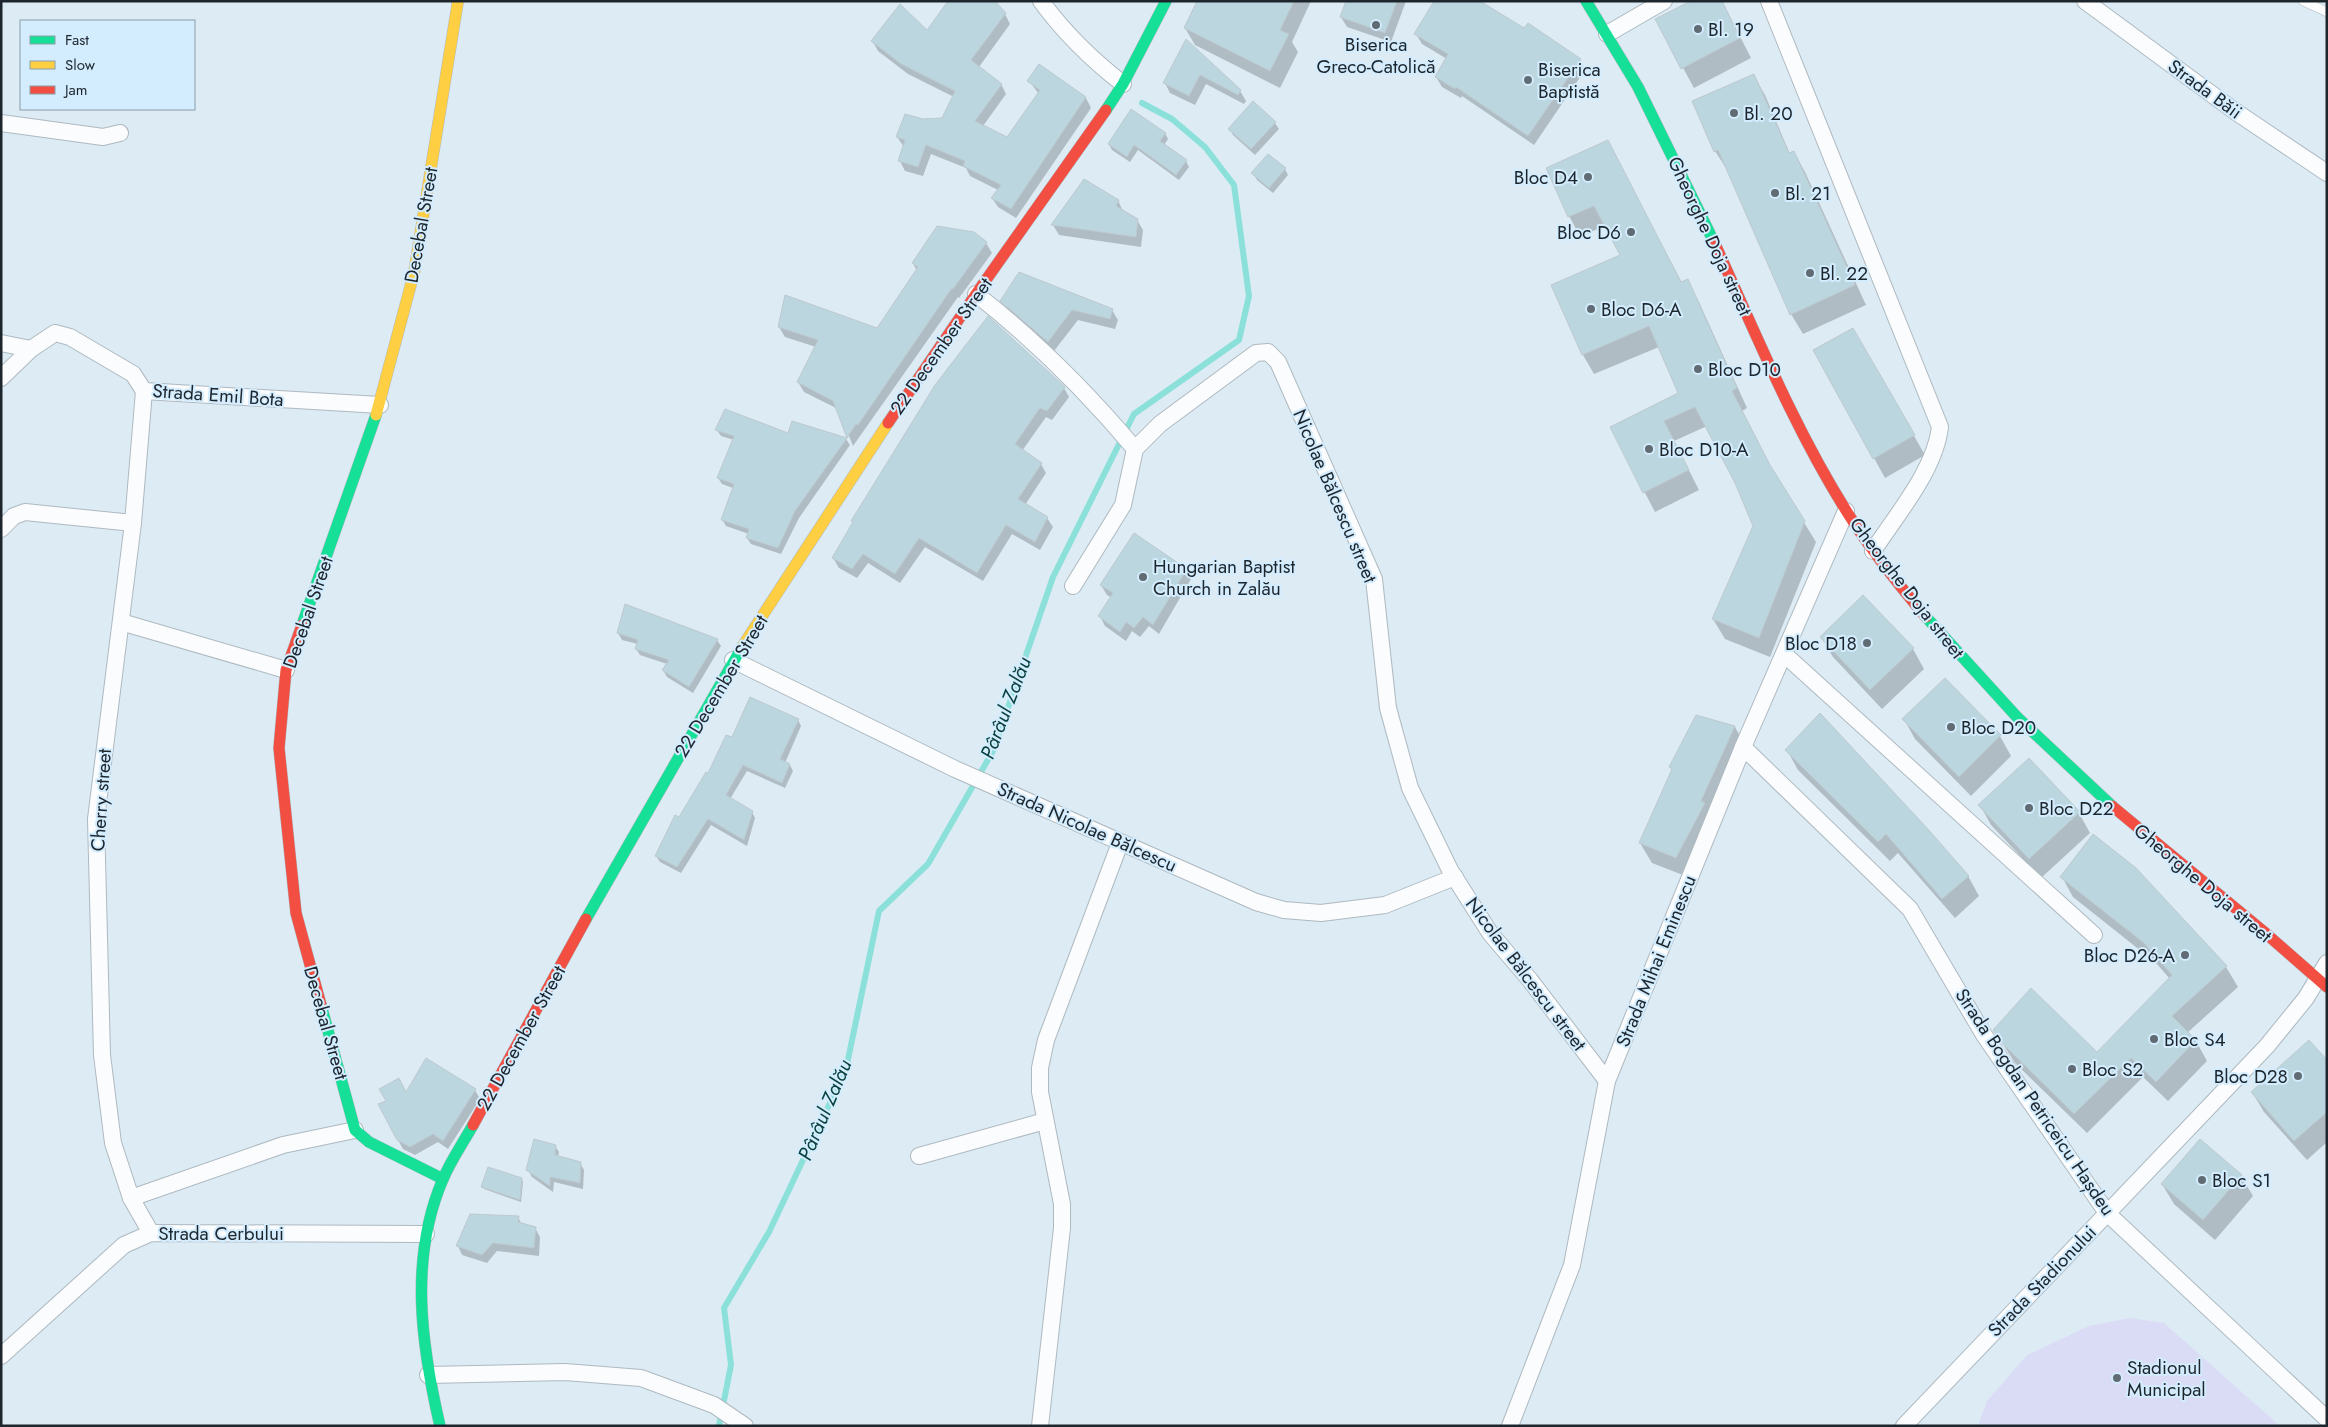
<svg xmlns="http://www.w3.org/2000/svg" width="2328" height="1427" viewBox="0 0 2328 1427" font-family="Jost,sans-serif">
  <rect width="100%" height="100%" fill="#ddebf4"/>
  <!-- green -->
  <path fill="#dadcf6" d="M2130,1318L2164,1323L2280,1426H1978L1987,1401L2027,1355L2089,1326Z"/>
  <!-- shadow -->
  <g fill="#0003">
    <path d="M1198,1H1311L1292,42L1298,52L1280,88L1195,45L1185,28Z"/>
    <path d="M1347,1H1406L1391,42L1347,27L1341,17Z"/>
    <path d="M1722,1L1751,58L1694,88L1657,20Z"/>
    <path d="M1005,14L1010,24L979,67L1001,84L1006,94L983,126L1008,138L1039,94L1029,81L1039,66L1086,98L1091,108L1016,218L998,207L992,198L998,190L970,176L966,168L931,154L923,176L905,171L900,161L904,147L897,137L922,120L943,119L954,97L908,74L878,51L873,42L927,32Z"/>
    <path d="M1416,34L1580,60L1585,70L1534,145L1462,96L1461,98L1442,87L1436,77L1447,59L1422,44Z"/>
    <path d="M1186,41L1240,91L1246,101L1244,104L1206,84L1195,105L1170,93L1165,83Z"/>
    <path d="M1754,76L1765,95L1790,154L1794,152L1805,172L1866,305L1803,334L1791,314L1728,171L1715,151L1694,101Z"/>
    <path d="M1275,123L1279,129L1255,155L1233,135L1230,129Z"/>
    <path d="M1165,133L1168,139L1164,145L1186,161L1189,167L1179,180L1138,150L1130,162L1112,150L1109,144Z"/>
    <path d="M1618,162L1682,283L1687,281L1698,300L1747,408L1742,411L1776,477L1816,542L1770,657L1725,639L1713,619L1754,526L1736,483L1707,426L1674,441L1699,490L1655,512L1611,428L1680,393L1659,347L1594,374L1583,355L1622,256L1606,226L1580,236L1569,216Z"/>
    <path d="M1285,169L1288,175L1273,193L1257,180L1253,173Z"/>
    <path d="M1118,200L1123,212L1137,220L1143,230L1141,247L1059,235L1053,225Z"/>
    <path d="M974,234L986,243L992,253L959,298L958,297L853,446L838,409L804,392L798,382L816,347L785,337L779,327L877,330L917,271L913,263Z"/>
    <path d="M1002,299L1112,310L1118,320L1115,329L1078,320L1054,351L1008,309Z"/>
    <path d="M1852,329L1925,455L1885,478L1874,458Z"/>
    <path d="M1064,388L1069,397L1052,420L1046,417L1022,451L1041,464L1046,473L1025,505L1047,518L1053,527L1040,550L1012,534L983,581L925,547L900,583L868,563L857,578L839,568L833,558Z"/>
    <path d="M717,430L846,439L850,445L799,518L781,554L751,544L747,538L749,534L726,526L722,519L733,488L722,484L718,478L734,440L721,436Z"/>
    <path d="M1186,569L1191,579L1159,634L1149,626L1140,637L1132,631L1126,641L1105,626L1100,616L1112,598L1107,595L1101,585Z"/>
    <path d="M618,633L717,640L721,646L693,693L667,677L663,670L667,664L640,655L636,649L638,644L622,640Z"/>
    <path d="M1821,637L1913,649L1924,669L1882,709L1833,657Z"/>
    <path d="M1945,680L2000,736L2011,756L1971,796L1915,739L1904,719Z"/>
    <path d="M1697,716L1735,727L1746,747L1688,877L1652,863L1640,843L1673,771L1671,767Z"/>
    <path d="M798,720L801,726L785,763L790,765L793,771L785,788L747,771L730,799L752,812L755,818L747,846L711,825L681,873L660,862L656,856L708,775Z"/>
    <path d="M1787,750L1968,876L1979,896L1955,918L1898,853L1890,861L1798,770Z"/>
    <path d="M1980,805L2079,813L2090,833L2041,878L1991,825Z"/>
    <path d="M2136,869L2226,967L2238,987L2187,1033L2196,1041L2207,1061L2168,1101L2143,1077L2087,1133L2015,1063L1994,1030L2097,1054L2170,979L2156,963L2073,897L2062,877Z"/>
    <path d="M427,1060L475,1090L480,1099L448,1149L438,1142L415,1155L403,1149L398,1140L406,1094Z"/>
    <path d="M2327,1062V1142L2307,1160L2264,1112L2252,1092Z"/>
    <path d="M2200,1141L2241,1176L2253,1196L2215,1240L2174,1204L2162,1184Z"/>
    <path d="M555,1146L559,1152L558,1157L580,1163L584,1170L583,1189L554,1182L553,1192L532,1177L528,1170Z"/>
    <path d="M521,1179L523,1182L521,1202L484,1189L482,1187Z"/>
    <path d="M518,1217L522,1225L535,1228L540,1237L539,1256L497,1251L487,1263L462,1255L458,1246Z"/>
  </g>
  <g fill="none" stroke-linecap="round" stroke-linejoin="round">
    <!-- stream -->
    <path stroke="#8be0da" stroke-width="6" d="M719,1426L731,1365L724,1308L769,1232L846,1069L879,911L928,864L993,751L1053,577L1134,414L1239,340L1249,296L1234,185L1205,147L1172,119L1142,103"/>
  </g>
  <!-- building -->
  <g fill="#bbd6df" stroke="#bdc9cf">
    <path d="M948,1H995L1006,13L971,60L1002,84L975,121L1007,137L1040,90L1027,81L1039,64L1086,97L1011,209L991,198L1001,185L963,166L965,161L926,145L918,167L898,161L905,140L896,137L905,114L923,119L942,118L955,91L901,64L871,41L900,4L927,30Z"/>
    <path d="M1197,1H1294L1280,30L1289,34L1270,71L1184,28Z"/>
    <path d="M1346,1H1397L1385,33L1340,17Z"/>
    <path d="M1434,1H1480L1524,28L1528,23L1581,59L1528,136L1456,87L1455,89L1435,77L1448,54L1414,34Z"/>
    <path d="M1691,1H1722L1740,38L1681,69L1655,19Z"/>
    <path d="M1186,39L1241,90L1238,95L1200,75L1189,96L1163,83Z"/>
    <path d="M1754,74L1789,153L1794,151L1855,285L1790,315L1718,150L1714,152L1692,101Z"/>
    <path d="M1253,101L1276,122L1251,149L1228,129Z"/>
    <path d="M1131,109L1166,133L1160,141L1187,160L1176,175L1134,145L1127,157L1108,144Z"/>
    <path d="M1608,140L1681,282L1688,279L1737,388L1732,391L1770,465L1805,521L1759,638L1712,619L1753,526L1735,483L1695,407L1664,421L1689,470L1643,493L1610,427L1678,393L1649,326L1582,355L1551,285L1620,255L1594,206L1568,217L1546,168Z"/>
    <path d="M1268,154L1286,168L1269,188L1251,173Z"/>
    <path d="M1084,179L1119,200L1116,206L1138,219L1136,237L1051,225Z"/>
    <path d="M937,226L974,232L987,242L953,289L952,288L858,425L856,424L847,438L833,401L797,382L818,340L778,327L785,295L877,328L918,267L912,263Z"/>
    <path d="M1019,272L1113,309L1110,319L1072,310L1048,342L1000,301Z"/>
    <path d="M988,316L1065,387L1047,411L1040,408L1015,444L1042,463L1018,499L1048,517L1035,542L1006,525L977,573L919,538L895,574L863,554L852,569L832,558L853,522L851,521L935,385Z"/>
    <path d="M1853,328L1915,435L1873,459L1813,350Z"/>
    <path d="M725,409L788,433L792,421L847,438L795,511L778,548L746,538L749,529L721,520L734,484L717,478L734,436L715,430Z"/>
    <path d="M1134,533L1187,569L1153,625L1143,617L1134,628L1126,622L1120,632L1098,616L1113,593L1100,585Z"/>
    <path d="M1863,595L1914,648L1870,690L1820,637Z"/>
    <path d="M625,604L718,639L689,687L662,670L669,660L635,649L638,640L617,633Z"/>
    <path d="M1945,678L2001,735L1959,777L1902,719Z"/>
    <path d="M750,697L799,719L780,759L790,764L782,783L743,765L726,795L753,811L744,840L708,819L677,867L655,856L675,815L679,817L706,772L708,773L726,735L732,737Z"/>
    <path d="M1820,713L1927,828L1969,876L1942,899L1886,834L1878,842L1785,750Z"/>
    <path d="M1696,715L1735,726L1701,801L1705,803L1676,858L1639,843L1672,769L1669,767Z"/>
    <path d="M2029,758L2080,812L2029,859L1978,805Z"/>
    <path d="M2093,834L2136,868L2227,966L2172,1016L2196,1040L2156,1082L2131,1058L2074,1114L2002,1043L1993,1030L2031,988L2097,1052L2172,975L2144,943L2060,877Z"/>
    <path d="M2309,1040L2327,1060V1112L2294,1141L2251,1092Z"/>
    <path d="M426,1058L476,1089L443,1141L433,1134L410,1147L397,1140L378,1104L386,1101L379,1089L399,1078L406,1092Z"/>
    <path d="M534,1139L556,1145L555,1155L581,1162L580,1183L550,1177V1186L526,1170Z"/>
    <path d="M2200,1139L2242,1175L2203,1220L2161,1184Z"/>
    <path d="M488,1167L522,1178L520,1200L481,1187Z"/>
    <path d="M470,1214L519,1216L518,1222L536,1227L534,1248L493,1243L482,1255L456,1246Z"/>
  </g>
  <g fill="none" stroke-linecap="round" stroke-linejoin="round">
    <defs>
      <path id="lane" d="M2303,1L2327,12"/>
      <g id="street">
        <path d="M1041,1C1065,34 1091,59 1123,84"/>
        <path d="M1769,1L1940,427C1935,470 1897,514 1873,551"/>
        <path d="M2085,1L2236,112L2327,173"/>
        <path d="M1607,34L1664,1"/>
        <path d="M1,123L103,137L120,133"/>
        <path d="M976,294C1035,340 1087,392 1135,449"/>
        <path d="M1,343L31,349"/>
        <path d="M1,378L31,349L55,333L70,337L133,374L144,391"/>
        <path d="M144,391L133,523L96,819L102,1055L113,1143L131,1198L151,1233"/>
        <path d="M144,391L380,405"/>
        <path d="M1,529L14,516L25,512L133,523"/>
        <path d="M1073,586L1123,505L1135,449L1160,424L1256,353L1268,352L1278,362L1374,579L1388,708L1410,788L1450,870L1490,933L1530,980L1607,1081"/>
        <path d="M121,622L286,670"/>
        <path d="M1784,654L2094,935"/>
        <path d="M733,660L955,769L1256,902L1284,910L1321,913L1385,905L1455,877"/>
        <path d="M1743,747L1910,909L1984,1035L2107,1213L2327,1419"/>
        <path d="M919,1156L1045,1121"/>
        <path d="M131,1198L283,1145L355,1130"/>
        <path d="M1,1356L124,1245L151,1233L426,1234"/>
        <path d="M428,1375L565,1372L641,1378L714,1405L745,1426"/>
        <path d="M1040,1426L1062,1228V1204L1040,1092V1068L1046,1040L1120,843"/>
        <path d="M1510,1426L1572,1265L1607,1081L1743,747L1846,511"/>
        <path d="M1904,1426L2267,1046L2306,998L2327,963"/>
      </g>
      <g id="fast">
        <path d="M1586,1L1638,87L1715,244"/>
        <path d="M1106,110L1123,84L1166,1"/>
        <path d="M1926,617L2017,717L2112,806"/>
        <path d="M302,625L376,415"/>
        <path d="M586,919L742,647"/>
        <path d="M321,1005L355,1130L369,1142L443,1179"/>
        <path d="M440,1426C421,1344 409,1258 443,1179C451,1160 463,1143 473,1125"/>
      </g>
      <g id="slow">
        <path d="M376,415L414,273L458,1"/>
        <path d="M742,647L888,423"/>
      </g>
      <g id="jam">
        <path d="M1715,244C1756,334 1794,428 1847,512C1870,549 1898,584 1926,617"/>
        <path d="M888,423L976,294L1106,110"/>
        <path d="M302,625L286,670L279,748L296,913L321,1005"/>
        <path d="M2112,806L2263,931L2327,987"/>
        <path d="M473,1125L586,919"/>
      </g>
    </defs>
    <!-- lane casing -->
    <use href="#lane" stroke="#aeb9c0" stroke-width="10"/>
    <!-- street casing -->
    <use href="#street" stroke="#aeb9c0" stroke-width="18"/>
    <!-- fast casing -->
    <use href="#fast" stroke="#aeb9c0" stroke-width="12"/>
    <!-- slow casing -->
    <use href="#slow" stroke="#aeb9c0" stroke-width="12"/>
    <!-- jam casing -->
    <use href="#jam" stroke="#aeb9c0" stroke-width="12"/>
    <!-- lane -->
    <use href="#lane" stroke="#fafcfd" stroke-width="9"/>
    <!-- street -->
    <use href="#street" stroke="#fafcfd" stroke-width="16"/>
    <!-- fast -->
    <use href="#fast" stroke="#16e098" stroke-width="11"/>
    <!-- slow -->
    <use href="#slow" stroke="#ffcf43" stroke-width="11"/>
    <!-- jam -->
    <use href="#jam" stroke="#f24e42" stroke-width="11"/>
  </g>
  <!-- markers -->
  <g fill="#606b73" stroke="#d3ecfe" stroke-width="2">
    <circle cx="1376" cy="25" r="5"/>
    <circle cx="1698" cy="29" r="5"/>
    <circle cx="1528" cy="80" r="5"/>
    <circle cx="1734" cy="113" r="5"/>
    <circle cx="1588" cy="177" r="5"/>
    <circle cx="1775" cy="193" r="5"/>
    <circle cx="1631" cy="232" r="5"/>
    <circle cx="1810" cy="273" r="5"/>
    <circle cx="1591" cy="309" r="5"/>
    <circle cx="1698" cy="369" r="5"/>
    <circle cx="1649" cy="449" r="5"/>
    <circle cx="1143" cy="577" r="5"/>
    <circle cx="1867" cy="643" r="5"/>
    <circle cx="1951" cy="727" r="5"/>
    <circle cx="2029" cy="808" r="5"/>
    <circle cx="2185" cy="955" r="5"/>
    <circle cx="2154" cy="1039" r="5"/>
    <circle cx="2072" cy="1069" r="5"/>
    <circle cx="2298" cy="1076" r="5"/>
    <circle cx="2202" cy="1180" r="5"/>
    <circle cx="2117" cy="1378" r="5"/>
  </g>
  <g text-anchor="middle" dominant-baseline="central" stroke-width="4" stroke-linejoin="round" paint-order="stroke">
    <!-- poi labels -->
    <g font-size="19" fill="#1d262d" stroke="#d3ecfe" text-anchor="start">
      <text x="1708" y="29">Bl. 19</text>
      <text x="1376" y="44" text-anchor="middle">Biserica<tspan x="1376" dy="22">Greco-Catolică</tspan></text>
      <text x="1538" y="69">Biserica<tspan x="1538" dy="22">Baptistă</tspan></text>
      <text x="1744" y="113">Bl. 20</text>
      <text x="1578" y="177" text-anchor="end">Bloc D4</text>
      <text x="1785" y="193">Bl. 21</text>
      <text x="1621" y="232" text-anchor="end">Bloc D6</text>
      <text x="1820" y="273">Bl. 22</text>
      <text x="1601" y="309">Bloc D6-A</text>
      <text x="1708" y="369">Bloc D10</text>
      <text x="1659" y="449">Bloc D10-A</text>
      <text x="1153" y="566">Hungarian Baptist<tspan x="1153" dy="22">Church in Zalău</tspan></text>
      <text x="1857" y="643" text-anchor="end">Bloc D18</text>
      <text x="1961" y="727">Bloc D20</text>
      <text x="2039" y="808">Bloc D22</text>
      <text x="2175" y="955" text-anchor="end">Bloc D26-A</text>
      <text x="2164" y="1039">Bloc S4</text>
      <text x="2082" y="1069">Bloc S2</text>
      <text x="2288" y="1076" text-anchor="end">Bloc D28</text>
      <text x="2212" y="1180">Bloc S1</text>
      <text x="2127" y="1367">Stadionul<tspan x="2127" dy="22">Municipal</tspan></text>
    </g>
    <!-- street labels -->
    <g font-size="19" fill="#1d262d" stroke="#d3ecfe">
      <text transform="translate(2205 89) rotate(36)">Strada Băii</text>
      <text transform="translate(421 225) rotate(-80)">Decebal Street</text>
      <text transform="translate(1710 236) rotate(65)">Gheorghe Doja street</text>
      <text transform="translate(941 346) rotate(-55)">22 December Street</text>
      <text transform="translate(218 395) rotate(4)">Strada Emil Bota</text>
      <text transform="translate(1335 496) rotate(67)">Nicolae Bălcescu street</text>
      <text transform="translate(1907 588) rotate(52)">Gheorghe Doja street</text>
      <text transform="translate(308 612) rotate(-71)">Decebal Street</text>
      <text transform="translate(721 686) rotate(-59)">22 December Street</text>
      <text transform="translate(101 800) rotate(-86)">Cherry street</text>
      <text transform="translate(1087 827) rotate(24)">Strada Nicolae Bălcescu</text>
      <text transform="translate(2203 883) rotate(40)">Gheorghe Doja street</text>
      <text transform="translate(1656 961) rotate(-68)">Strada Mihai Eminescu</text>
      <text transform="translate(1526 974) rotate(53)">Nicolae Bălcescu street</text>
      <text transform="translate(326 1023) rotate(74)">Decebal Street</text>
      <text transform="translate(521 1038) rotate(-61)">22 December Street</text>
      <text transform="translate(2035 1102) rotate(56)">Strada Bogdan Petriceicu Hașdeu</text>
      <text x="221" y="1233">Strada Cerbului</text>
      <text transform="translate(2042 1281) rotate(-46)">Strada Stadionului</text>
    </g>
    <!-- water labels -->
    <g font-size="20" font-style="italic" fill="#0a413c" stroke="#d3ecfe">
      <text transform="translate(1006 708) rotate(-69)">Pârâul Zalău</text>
      <text transform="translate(825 1110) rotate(-67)">Pârâul Zalău</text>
    </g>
  </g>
  <!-- border -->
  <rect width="2328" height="1427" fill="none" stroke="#1d262d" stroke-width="5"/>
  <!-- legend -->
  <rect x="20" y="20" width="175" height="90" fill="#d3ecfe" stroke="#8a9daa"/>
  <rect x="30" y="36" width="25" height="8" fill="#16e098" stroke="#8a9daa"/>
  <text x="65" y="45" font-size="15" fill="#1d262d">Fast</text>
  <rect x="30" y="61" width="25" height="8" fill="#ffcf43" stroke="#8a9daa"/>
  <text x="65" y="70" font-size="15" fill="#1d262d">Slow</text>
  <rect x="30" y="86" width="25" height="8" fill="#f24e42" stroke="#8a9daa"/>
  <text x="65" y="95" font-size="15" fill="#1d262d">Jam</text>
</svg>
